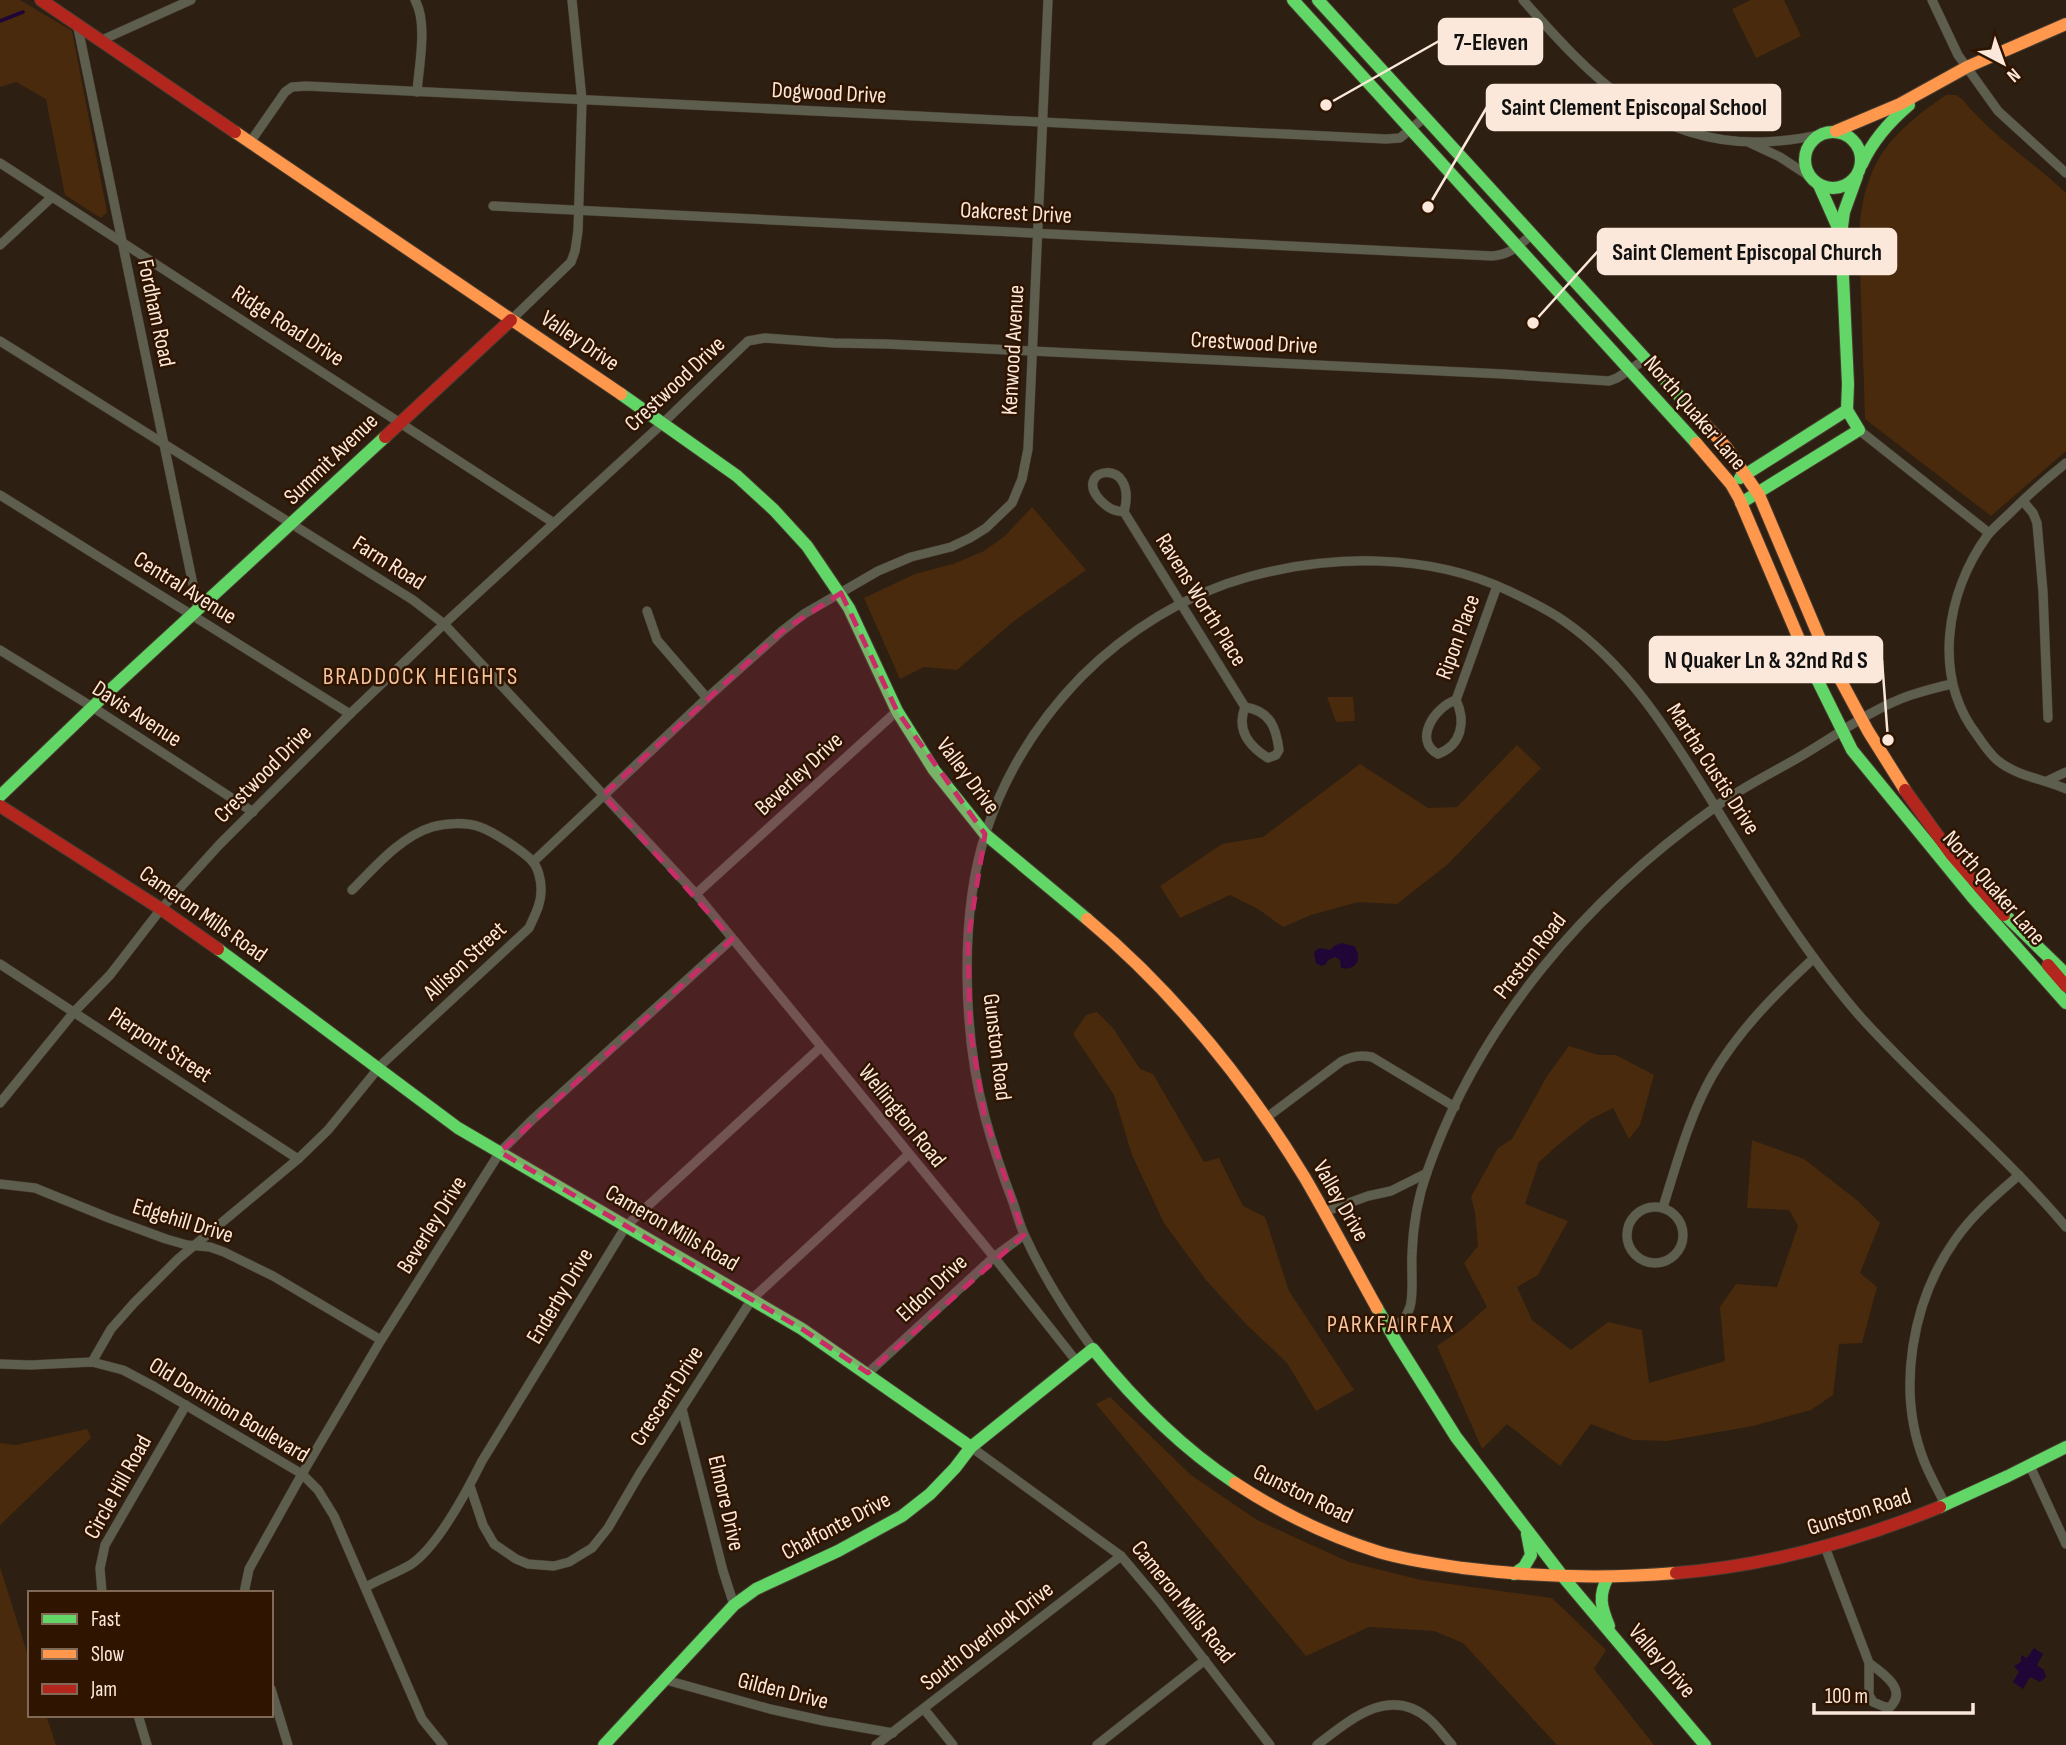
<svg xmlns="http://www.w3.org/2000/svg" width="2066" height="1745" viewBox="0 0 2066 1745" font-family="'Sofia Sans Condensed',sans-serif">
  <rect width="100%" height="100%" fill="#2d1f11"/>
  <!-- green -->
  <g fill="#4a2a0c">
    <path d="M0,0H20L72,31L107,212L101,218L65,195L46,99L16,82L0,87Z"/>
    <path d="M1751,0H1784L1801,36L1756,58L1732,9Z"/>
    <path d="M1946,95H1956L1962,99C1992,136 2032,161 2066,193V451L1991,516L1865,419C1864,378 1862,337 1861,296C1860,252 1854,213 1873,170C1887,138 1917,115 1946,95Z"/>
    <path d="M1032,507L1086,570L1014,621L957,670L924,667L900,679L864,598L915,574L953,564L984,551L1005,536Z"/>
    <path d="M1327,697H1353L1355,721L1336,722Z"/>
    <path d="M1517,745L1541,768L1447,865L1397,904L1358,902L1311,915L1283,927L1258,909L1230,895L1180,918L1160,886L1222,844L1263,837L1360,764L1428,808L1457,807Z"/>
    <path d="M1097,1012L1113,1028L1140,1069L1153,1074L1204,1162L1219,1158L1243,1206L1265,1217L1289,1291L1354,1390L1316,1411L1287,1363L1246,1324L1206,1280L1164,1223L1132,1155L1114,1095L1073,1034L1086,1015Z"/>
    <path d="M1569,1046L1598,1055H1616L1654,1075L1640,1125L1629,1139L1613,1108L1591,1119L1559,1144L1539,1162L1525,1204L1568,1221L1538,1275L1517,1287L1532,1320L1571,1350L1608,1322L1642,1330L1649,1383L1725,1361L1720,1307L1736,1284L1777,1287L1798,1226L1789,1210L1747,1208L1752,1140L1804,1159L1858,1201L1880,1223L1860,1273L1877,1287L1862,1343L1839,1344L1833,1395L1811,1410L1753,1426L1667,1441L1633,1440L1591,1424L1560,1466L1507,1424L1482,1449L1437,1346L1462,1329L1487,1307L1464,1263L1478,1246L1475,1212L1471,1197L1498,1148L1512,1139L1547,1076Z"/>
    <path d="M1110,1397L1191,1475L1257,1520L1349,1562L1421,1580L1552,1598L1606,1650L1594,1669L1654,1745H1557L1463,1643L1434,1631L1369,1627L1306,1656L1096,1404Z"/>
    <path d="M87,1429L91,1438L0,1525V1443L16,1445Z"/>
    <path d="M0,1567L30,1662V1715H46L56,1745H0Z"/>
  </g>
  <!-- water -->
  <g fill="#1f0636">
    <path d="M1341,943L1354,946C1363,958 1357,971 1341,968L1340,960L1335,957L1328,960L1326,964L1321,966L1316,963L1314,954L1316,950L1320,948L1330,950L1334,946Z"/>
    <path d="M2034,1648L2043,1654L2037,1665L2044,1670L2046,1677L2040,1682L2030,1677L2023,1689L2013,1682L2019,1672L2014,1666L2021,1662V1655L2027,1658Z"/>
  </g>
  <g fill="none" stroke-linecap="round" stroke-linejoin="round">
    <!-- stream -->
    <path stroke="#1f0636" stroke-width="3.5" d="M0,21L23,12"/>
    <defs>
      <g id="street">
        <path d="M415,0C428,23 419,65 417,92"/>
        <path d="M1523,0C1591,77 1653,145 1763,142C1783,141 1803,139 1822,134"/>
        <path d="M1932,0L1958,55L1998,111L2066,173"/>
        <path d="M77,23L198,609"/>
        <path d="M102,40L191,0"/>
        <path d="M251,141L285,92L292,87L306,86L1386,139L1400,138L1425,117"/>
        <path d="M1750,143L1780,157L1809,176"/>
        <path d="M0,163L554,523"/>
        <path d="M493,206L1492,256C1509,255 1519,246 1532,234"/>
        <path d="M0,245L52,197"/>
        <path d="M511,320L571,262L575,251L578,231L582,100L572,0"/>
        <path d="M0,341L413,600L444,624L696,894L994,1257L1077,1362"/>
        <path d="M1859,430L1989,533"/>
        <path d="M2066,463C2046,479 2028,495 2010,513C2003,520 1994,527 1987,536C1946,593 1932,676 1977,735C1983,744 1989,753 1997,760C2016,776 2044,779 2066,789"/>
        <path d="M0,495L350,714"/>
        <path d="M2023,501L2033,513L2037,523L2043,592L2048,718"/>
        <path d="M1124,512C1113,511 1108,508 1100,500C1071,468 1139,455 1124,512L1245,707C1236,730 1249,746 1268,758L1276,755L1279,750C1276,727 1270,711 1245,707"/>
        <path d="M647,611L657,640L707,698"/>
        <path d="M0,650L94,708L253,812"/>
        <path d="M1456,700C1466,721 1462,745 1438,754C1412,740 1436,706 1456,700L1497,586"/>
        <path d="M2047,781L2066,772"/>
        <path d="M533,862L707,698L782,631L804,614L878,571L911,557L951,547L970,538L986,528L1012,503L1022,479L1028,449L1048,0"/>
        <path d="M696,894L897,711"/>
        <path d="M0,964L298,1159"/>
        <path d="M0,1103L74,1012L110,975L161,909L219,845L350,714L444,624L663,423L748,341L765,338L834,343L887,344L1503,374L1609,381L1617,378L1646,359"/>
        <path d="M1266,1118L1342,1061C1353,1056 1360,1055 1372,1057L1455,1107"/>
        <path d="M0,1184L35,1188L109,1218L166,1239L187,1245L210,1247L224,1252L273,1276L381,1340"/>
        <circle cx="1655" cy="1235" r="28"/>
        <path d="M1663,1207C1677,1163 1689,1117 1712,1076C1739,1030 1775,994 1814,958"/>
        <path d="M1324,1212L1368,1196L1391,1191L1427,1173"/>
        <path d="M1390,1331C1399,1324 1406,1319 1410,1307C1414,1293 1411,1270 1412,1254C1413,1227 1418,1197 1427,1172C1479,1023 1587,898 1714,808C1739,789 1768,775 1796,759C1833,738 1870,709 1911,695C1924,691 1938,687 1952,684"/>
        <path d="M1093,1349C1068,1315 1041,1272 1024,1234C1020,1225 1017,1215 1014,1205C1003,1176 993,1147 985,1117C963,1034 959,915 986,832C1005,774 1039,720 1082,676C1127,631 1186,594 1248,577C1332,554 1429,553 1509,591C1528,600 1547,609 1564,621C1632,668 1675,742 1718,811C1761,881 1804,951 1858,1014C1924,1088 2002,1151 2066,1227"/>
        <path d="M92,1362L111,1329L134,1303L178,1259L298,1159L328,1130L381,1065L529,928C535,915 542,902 541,888C541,880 538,868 533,862C525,852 492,831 480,827C466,822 446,823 432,827C400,837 375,867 352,890"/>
        <path d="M0,1364L31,1365L92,1362L123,1370L155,1387L302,1474L318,1490L334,1516L422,1719L443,1745"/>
        <path d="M868,1373L994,1257L1024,1235"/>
        <path d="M682,1409L723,1571L734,1605"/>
        <path d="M971,1447L1121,1556L1158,1600L1270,1745"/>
        <path d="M2030,1466L2066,1544"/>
        <path d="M470,1486L483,1525L494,1544L516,1559L528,1564L554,1566L569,1562L592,1548L608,1528L639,1475L752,1299L909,1154"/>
        <path d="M1945,1504C1938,1490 1930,1476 1924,1461C1896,1390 1912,1301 1955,1240C1972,1215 1996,1195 2019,1175"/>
        <path d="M1825,1547L1869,1663V1695L1873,1702L1885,1707H1890C1908,1690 1883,1673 1869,1663"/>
        <path d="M366,1587C380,1579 396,1573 410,1565C437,1548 468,1489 482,1461L626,1226L821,1047"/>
        <path d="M102,1593L100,1568L105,1545L186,1405"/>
        <path d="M244,1593L249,1569L302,1474L381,1340L500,1152L532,1120L732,939"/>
        <path d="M666,1680L770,1709L824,1721L893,1733"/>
        <path d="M271,1689L288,1745"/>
        <path d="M924,1709L953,1745"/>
        <path d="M138,1715L147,1745"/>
        <path d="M876,1745L1121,1556"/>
        <path d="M1097,1745L1205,1660"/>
        <path d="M1317,1745C1350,1720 1390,1684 1430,1720C1438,1727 1445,1737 1452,1745"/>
      </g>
      <g id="fast">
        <path d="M1293,0L1696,443"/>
        <path d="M1318,0L1704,423"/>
        <circle cx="1833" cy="160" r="28"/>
        <path d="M1862,164C1873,140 1889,122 1909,105"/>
        <path d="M1819,185L1839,230"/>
        <path d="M621,394L737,476L774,510L807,546L849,608L897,711L934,770L985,834L1087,919"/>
        <path d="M1740,478L1847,410"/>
        <path d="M1741,503L1859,430L1847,410L1848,384L1841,234L1844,212L1857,176"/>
        <path d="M1810,665L1852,750L1973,898L2066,1003"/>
        <path d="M0,796L107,693L385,437"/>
        <path d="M2000,910L2066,974"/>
        <path d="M218,949L458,1128L802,1329L971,1447"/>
        <path d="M1377,1308L1397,1343L1456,1437L1564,1578L1705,1745"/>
        <path d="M1940,1507L2008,1476L2066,1447"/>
        <path d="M1514,1574L1524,1567L1531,1555L1527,1534"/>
        <path d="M1608,1577C1598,1596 1601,1607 1609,1626"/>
        <path d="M604,1745L734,1605L756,1589L838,1551L902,1516L930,1494L955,1468L971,1447L1093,1349C1134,1400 1179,1446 1235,1483"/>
      </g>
      <g id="slow">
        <path d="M1836,131L1900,104L1967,67L2066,24"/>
        <path d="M235,132L621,394"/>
        <path d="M1704,423L1726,447L1759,495L1825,651L1868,731L1905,790"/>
        <path d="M1696,443L1731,484L1739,498L1810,665"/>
        <path d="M1087,919C1174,992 1246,1081 1305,1178C1330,1221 1353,1265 1377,1308"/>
        <path d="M1235,1483C1279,1512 1328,1536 1379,1552C1406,1560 1435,1564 1463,1568C1534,1577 1605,1579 1676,1573"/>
      </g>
      <g id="jam">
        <path d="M41,0L235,132"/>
        <path d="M385,437L511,320"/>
        <path d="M1905,790L1951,854L2004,915"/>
        <path d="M0,806L161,909L218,949"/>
        <path d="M2048,965L2066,986"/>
        <path d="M1676,1573C1767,1566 1856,1541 1940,1507"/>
      </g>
    </defs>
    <!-- street casing -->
    <use href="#street" stroke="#473b30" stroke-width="10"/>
    <!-- fast casing -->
    <use href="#fast" stroke="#473b30" stroke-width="14"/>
    <!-- slow casing -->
    <use href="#slow" stroke="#473b30" stroke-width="14"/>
    <!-- jam casing -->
    <use href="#jam" stroke="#473b30" stroke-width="14"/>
    <!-- street -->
    <use href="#street" stroke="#5d5e4e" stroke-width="9"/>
    <!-- fast -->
    <use href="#fast" stroke="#63d668" stroke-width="12"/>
    <!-- slow -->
    <use href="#slow" stroke="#ff974d" stroke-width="12"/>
    <!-- jam -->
    <use href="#jam" stroke="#b3261e" stroke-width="12"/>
  </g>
  <!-- marked area -->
  <path fill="#c82d68" fill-opacity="0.2" stroke="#c82d68" stroke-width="5" stroke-dasharray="14 9" stroke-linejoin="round" d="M841,593L897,711L985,834L968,940L970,1028L984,1113L1024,1235L868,1373L802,1329L500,1152L732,939L603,795L782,631Z"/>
  <g text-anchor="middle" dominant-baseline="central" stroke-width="5" stroke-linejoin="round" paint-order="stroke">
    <!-- street labels -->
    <g font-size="23" fill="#fbe8da" stroke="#2f1400">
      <text transform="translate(829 93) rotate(3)">Dogwood Drive</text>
      <text transform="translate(1016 213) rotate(3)">Oakcrest Drive</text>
      <text transform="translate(156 313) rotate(78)">Fordham Road</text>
      <text transform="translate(288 326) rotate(33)">Ridge Road Drive</text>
      <text transform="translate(580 341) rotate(34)">Valley Drive</text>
      <text transform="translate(1254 343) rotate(3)">Crestwood Drive</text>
      <text transform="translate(1013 350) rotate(-87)">Kenwood Avenue</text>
      <text transform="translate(675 384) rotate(-43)">Crestwood Drive</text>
      <text transform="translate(1695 413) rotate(49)">North Quaker Lane</text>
      <text transform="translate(331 459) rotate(-44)">Summit Avenue</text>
      <text transform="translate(389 563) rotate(32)">Farm Road</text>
      <text transform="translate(185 588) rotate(32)">Central Avenue</text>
      <text transform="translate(1201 600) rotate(58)">Ravens Worth Place</text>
      <text transform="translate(1458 637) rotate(-70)">Ripon Place</text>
      <text transform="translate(137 714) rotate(33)">Davis Avenue</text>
      <text transform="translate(1713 769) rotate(57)">Martha Custis Drive</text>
      <text transform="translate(263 774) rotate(-45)">Crestwood Drive</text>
      <text transform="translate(799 774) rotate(-43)">Beverley Drive</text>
      <text transform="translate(968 776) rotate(53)">Valley Drive</text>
      <text transform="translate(1994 888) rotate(49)">North Quaker Lane</text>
      <text transform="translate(203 914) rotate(35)">Cameron Mills Road</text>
      <text transform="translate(1530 956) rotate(-52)">Preston Road</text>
      <text transform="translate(465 961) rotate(-43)">Allison Street</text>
      <text transform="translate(160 1045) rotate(33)">Pierpont Street</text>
      <text transform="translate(997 1047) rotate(83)">Gunston Road</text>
      <text transform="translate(902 1116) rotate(51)">Wellington Road</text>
      <text transform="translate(1341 1201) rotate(60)">Valley Drive</text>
      <text transform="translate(183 1221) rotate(17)">Edgehill Drive</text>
      <text transform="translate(432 1225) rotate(-58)">Beverley Drive</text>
      <text transform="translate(672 1228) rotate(30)">Cameron Mills Road</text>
      <text transform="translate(932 1288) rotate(-43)">Eldon Drive</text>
      <text transform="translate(560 1296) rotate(-59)">Enderby Drive</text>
      <text transform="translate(667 1396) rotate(-57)">Crescent Drive</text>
      <text transform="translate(229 1410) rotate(31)">Old Dominion Boulevard</text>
      <text transform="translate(118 1487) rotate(-61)">Circle Hill Road</text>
      <text transform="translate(1303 1494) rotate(26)">Gunston Road</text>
      <text transform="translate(726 1503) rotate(77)">Elmore Drive</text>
      <text transform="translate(1859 1512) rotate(-18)">Gunston Road</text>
      <text transform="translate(836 1526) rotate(-28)">Chalfonte Drive</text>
      <text transform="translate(1183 1602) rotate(51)">Cameron Mills Road</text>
      <text transform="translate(987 1636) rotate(-38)">South Overlook Drive</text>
      <text transform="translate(1662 1661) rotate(49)">Valley Drive</text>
      <text transform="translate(783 1691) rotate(14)">Gilden Drive</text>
    </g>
    <!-- neighbourhood labels -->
    <g font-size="24" letter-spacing="2" fill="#f6c59f" stroke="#2f1400">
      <text x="421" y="676">BRADDOCK HEIGHTS</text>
      <text x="1391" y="1324">PARKFAIRFAX</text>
    </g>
  </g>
  <!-- callouts -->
  <path fill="none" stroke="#fbe8da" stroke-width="2.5" d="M1326 105L1439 41M1428 207L1487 107M1533 323L1598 251M1888 740L1882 660"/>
  <g fill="#fbe8da" stroke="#2f1400" stroke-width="2.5">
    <circle cx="1326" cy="105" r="7"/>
    <circle cx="1428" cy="207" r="7"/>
    <circle cx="1533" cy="323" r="7"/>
    <circle cx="1888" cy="740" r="7"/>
  </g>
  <g fill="#fbe8da" stroke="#fbe8da" stroke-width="2.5">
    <rect x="1439" y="19" width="103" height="45" rx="7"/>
    <rect x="1487" y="85" width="293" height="45" rx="7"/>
    <rect x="1598" y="229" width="298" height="45" rx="7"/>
    <rect x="1650" y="637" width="232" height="45" rx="7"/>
  </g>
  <g font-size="24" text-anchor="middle" font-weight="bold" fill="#111">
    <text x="1491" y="50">7-Eleven</text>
    <text x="1634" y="115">Saint Clement Episcopal School</text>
    <text x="1747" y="260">Saint Clement Episcopal Church</text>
    <text x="1766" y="668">N Quaker Ln &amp; 32nd Rd S</text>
  </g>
  <!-- legend -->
  <rect x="28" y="1591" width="245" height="126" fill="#2f1400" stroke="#816957" stroke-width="2"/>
  <rect x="42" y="1614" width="35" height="10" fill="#63d668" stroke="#816957" stroke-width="2"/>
  <text x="91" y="1626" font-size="21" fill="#fbe8da">Fast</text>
  <rect x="42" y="1649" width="35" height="10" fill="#ff974d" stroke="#816957" stroke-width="2"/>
  <text x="91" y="1661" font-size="21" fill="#fbe8da">Slow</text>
  <rect x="42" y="1684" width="35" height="10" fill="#b3261e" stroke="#816957" stroke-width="2"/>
  <text x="91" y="1696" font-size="21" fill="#fbe8da">Jam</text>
  <!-- north arrow -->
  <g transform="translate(2003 63) rotate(139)" stroke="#2f1400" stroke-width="5" paint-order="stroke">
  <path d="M0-5L12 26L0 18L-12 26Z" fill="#fbe8da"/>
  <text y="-10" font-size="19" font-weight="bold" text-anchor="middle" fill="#fbe8da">N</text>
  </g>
  <!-- scale -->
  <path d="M1814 1703v10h159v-10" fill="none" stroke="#fbe8da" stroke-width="3.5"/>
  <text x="1825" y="1703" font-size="21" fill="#fbe8da" stroke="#2f1400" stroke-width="5" paint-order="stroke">100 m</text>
</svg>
